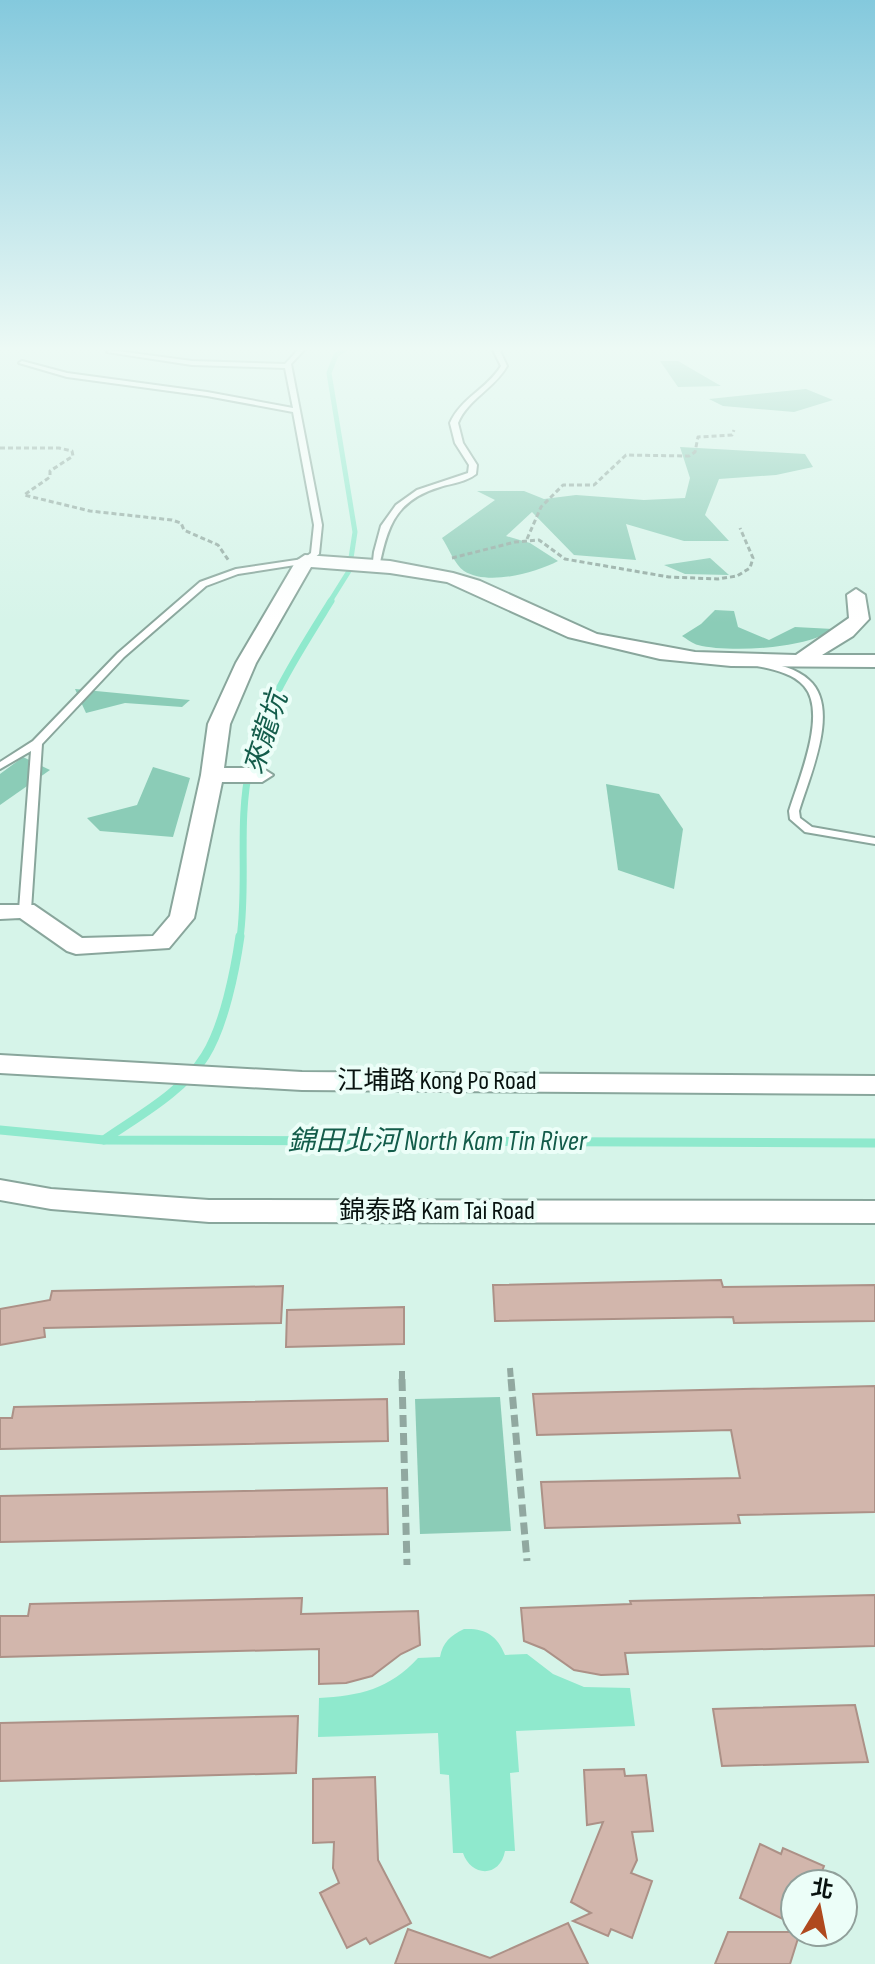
<svg xmlns="http://www.w3.org/2000/svg" width="875" height="1964" viewBox="0 0 875 1964" font-family="'Sofia Sans Condensed','Noto Sans TC',sans-serif">
  <rect width="100%" height="100%" fill="#d6f4e9"/>
  <!-- green -->
  <g fill="#8bccb7">
    <path d="M660,361H678L721,386L678,387Z"/>
    <path d="M806,389L833,400L794,412L723,406L709,399Z"/>
    <path d="M680,447L805,454L813,467L776,475L719,479L705,515L729,541H684L626,524L636,560L574,555L532,512L506,536L530,543L558,561C535,573 488,586 464,571C455,565 448,547 442,538L495,500L477,491H524L544,499L576,495L644,500L685,498L690,478Z"/>
    <path d="M710,558L729,575L685,574L664,565Z"/>
    <path d="M715,610L734,611L738,627L769,640L795,627L833,629C808,649 729,653 698,645C693,644 687,639 682,636L701,624Z"/>
    <path d="M75,689L190,700L182,707L125,703L86,713Z"/>
    <path d="M23,757L50,770L0,805V774Z"/>
    <path d="M153,767L190,778L173,837L100,831L87,818L137,805Z"/>
    <path d="M606,784L659,794L683,829L674,889L618,870Z"/>
    <path d="M500,1397L511,1531L420,1534L415,1399Z"/>
  </g>
  <!-- water -->
  <path fill="#8fe9cd" d="M464,1629C485,1628 497,1635 505,1655L527,1654L553,1674L584,1687L630,1688L635,1726L516,1731L519,1772L510,1773L515,1851H505C500,1878 471,1877 463,1853H453L449,1775L440,1774L438,1733L318,1737L319,1698C359,1696 390,1689 418,1658L440,1657C443,1642 450,1636 464,1629Z"/>
  <g fill="none" stroke-linecap="round" stroke-linejoin="round">
    <!-- stream-far2 -->
    <path stroke="#8fe9cd" stroke-width="5" d="M329,603L349,571L355,532L329,373L336,355L346,348"/>
    <!-- stream-far1 -->
    <path stroke="#8fe9cd" stroke-width="7" d="M240,938C248,882 237,822 250,766C264,705 298,654 331,601"/>
    <!-- stream -->
    <g stroke="#8fe9cd" stroke-width="9">
      <path d="M0,1130L104,1140L875,1143"/>
      <path d="M104,1140C138,1116 182,1093 205,1056C224,1026 235,971 240,936"/>
    </g>
  </g>
  <!-- building -->
  <g fill="#d2b6ac" stroke="#ac9187" stroke-width="2">
    <path d="M721,1280L723,1287L875,1285V1321L734,1323L733,1317L495,1321L493,1285Z"/>
    <path d="M283,1286L281,1323L44,1328L45,1337L0,1345V1309L50,1300L52,1291Z"/>
    <path d="M404,1307V1344L286,1347L287,1310Z"/>
    <path d="M875,1386V1512L738,1515L740,1523L545,1528L541,1482L740,1478L731,1430L537,1435L533,1394Z"/>
    <path d="M387,1399L388,1441L0,1449V1418H12L14,1407Z"/>
    <path d="M387,1488L388,1534L0,1542V1496Z"/>
    <path d="M875,1595V1646L625,1653L628,1674L601,1675L574,1670L544,1649L524,1641L521,1608L631,1604L630,1601Z"/>
    <path d="M302,1598L301,1614L418,1611L420,1645L401,1654L372,1676L346,1683L319,1684V1649L0,1657V1616H28L30,1604Z"/>
    <path d="M855,1705L868,1762L722,1766L713,1709Z"/>
    <path d="M298,1716L296,1773L0,1781V1723Z"/>
    <path d="M624,1769L625,1776L646,1775L653,1831L632,1832L637,1860L631,1873L652,1881L632,1938L611,1929L608,1936L573,1921L591,1913L571,1902L603,1822L587,1825L584,1770Z"/>
    <path d="M375,1777L378,1860L411,1923L370,1944L366,1938L347,1948L320,1893L339,1883L333,1868L334,1842L313,1843V1779Z"/>
    <path d="M760,1844L781,1854L783,1848L824,1866L817,1884H795V1925L740,1898Z"/>
    <path d="M568,1923L588,1964H395L408,1929L490,1958Z"/>
    <path d="M728,1932H800L790,1964H715Z"/>
  </g>
  <g fill="none" stroke-linecap="round" stroke-linejoin="round">
    <defs>
      <g id="lane">
        <path d="M300,348H306L291,364L322,525L319,554L308,563L238,574L206,586L124,657L42,744L31,910L25,913L21,912L19,910L31,751L0,769V762L33,741L118,653L200,582L236,569L303,559L311,553L314,525L293,412L207,396L67,377L19,363L22,361L67,373L207,392L293,408L285,368L192,365L107,352L110,350L192,361L285,364Z"/>
        <path d="M496,348H503L500,351L507,366C494,389 468,399 458,423L463,443L477,465L476,474C466,482 453,483 440,487C396,500 387,526 379,568L372,570L374,552L381,526L396,505L417,490L468,473L469,465L455,443L450,423C461,398 487,389 501,366L493,350Z"/>
        <path d="M756,660C774,664 795,667 809,680C841,708 809,777 799,811L800,818L812,827L875,838V844L805,832L790,819L789,811C798,781 828,713 804,686C792,672 770,669 753,665L751,663Z"/>
      </g>
      <g id="street">
        <path d="M305,555L390,561L453,573L480,581L597,634L695,652L796,655L849,618L847,595L856,589L865,595L869,619L853,636L822,655H875V667L731,666L660,659L568,637L447,582L390,573L311,567L256,663L230,724L224,768H262L273,775L262,782H222L194,918L169,948L76,954L67,951L20,918L0,919V905H34L82,938L153,936L170,916L201,775L208,724L236,663L296,561Z"/>
        <path d="M0,1055L302,1072L875,1076V1094L302,1090L0,1073Z"/>
        <path d="M0,1180L51,1189L209,1200L875,1201V1223L209,1222L51,1209L0,1200Z"/>
      </g>
    </defs>
    <!-- lane casing -->
    <use href="#lane" stroke="#89a69c" stroke-width="4"/>
    <!-- street casing -->
    <use href="#street" stroke="#89a69c" stroke-width="4"/>
    <!-- path-far2 -->
    <g stroke="#91a8a0" stroke-width="3" stroke-dasharray="5 3" stroke-linecap="butt">
      <path d="M0,448H59L72,451L73,456L50,471V477L24,495L90,511L172,520L181,523L184,530L218,545L229,561"/>
      <path d="M527,539L541,507L563,485H594L626,455L689,456L695,452L698,437L732,435L734,430"/>
      <path d="M452,558L515,542L539,540L565,559L669,577L718,579L737,576L750,568L753,558L740,528"/>
    </g>
    <!-- path-far1 -->
    <g stroke="#91a8a0" stroke-width="6" stroke-dasharray="9 4" stroke-linecap="butt">
      <path d="M510,1368L511,1381"/>
      <path d="M402,1371V1381"/>
    </g>
    <!-- path -->
    <g stroke="#91a8a0" stroke-width="7" stroke-dasharray="12 6" stroke-linecap="butt">
      <path d="M402,1379L407,1565"/>
      <path d="M511,1379L527,1561"/>
    </g>
    <!-- lane -->
    <use href="#lane" fill="#fff" fill-rule="evenodd"/>
    <!-- street -->
    <use href="#street" fill="#fff" fill-rule="evenodd"/>
  </g>
  <!-- sky -->
  <linearGradient id="sky" x2="0" y2="1"><stop stop-color="#84c9dd"/><stop offset="0.56" stop-color="#edfaf5"/><stop offset="1" stop-color="#edfaf5" stop-opacity="0"/></linearGradient>
  <rect width="875" height="623" fill="url(#sky)"/>
  <g text-anchor="middle" dominant-baseline="central" stroke-width="8" stroke-linejoin="round" paint-order="stroke">
    <!-- street labels -->
    <g font-size="26" fill="#08120f" stroke="#ecfef8">
      <text x="437" y="1081">江埔路 Kong Po Road</text>
      <text x="437" y="1211">錦泰路 Kam Tai Road</text>
    </g>
    <!-- water labels -->
    <g font-size="28" font-style="italic" fill="#135c4a" stroke="#ecfef8">
      <text transform="translate(266 733) rotate(-72)">來龍坑</text>
      <text x="437" y="1141">錦田北河 North Kam Tin River</text>
    </g>
  </g>
  <!-- north arrow -->
  <g transform="translate(819 1908) rotate(10)"><circle r="38" fill="#ecfef8" stroke="#91a09b" stroke-width="2"/>
  <path d="M0-6L14 30L0 20L-14 30Z" fill="#af491e"/>
  <text y="-12" font-size="22" font-weight="bold" text-anchor="middle" fill="#08120f">北</text>
  </g>
</svg>
